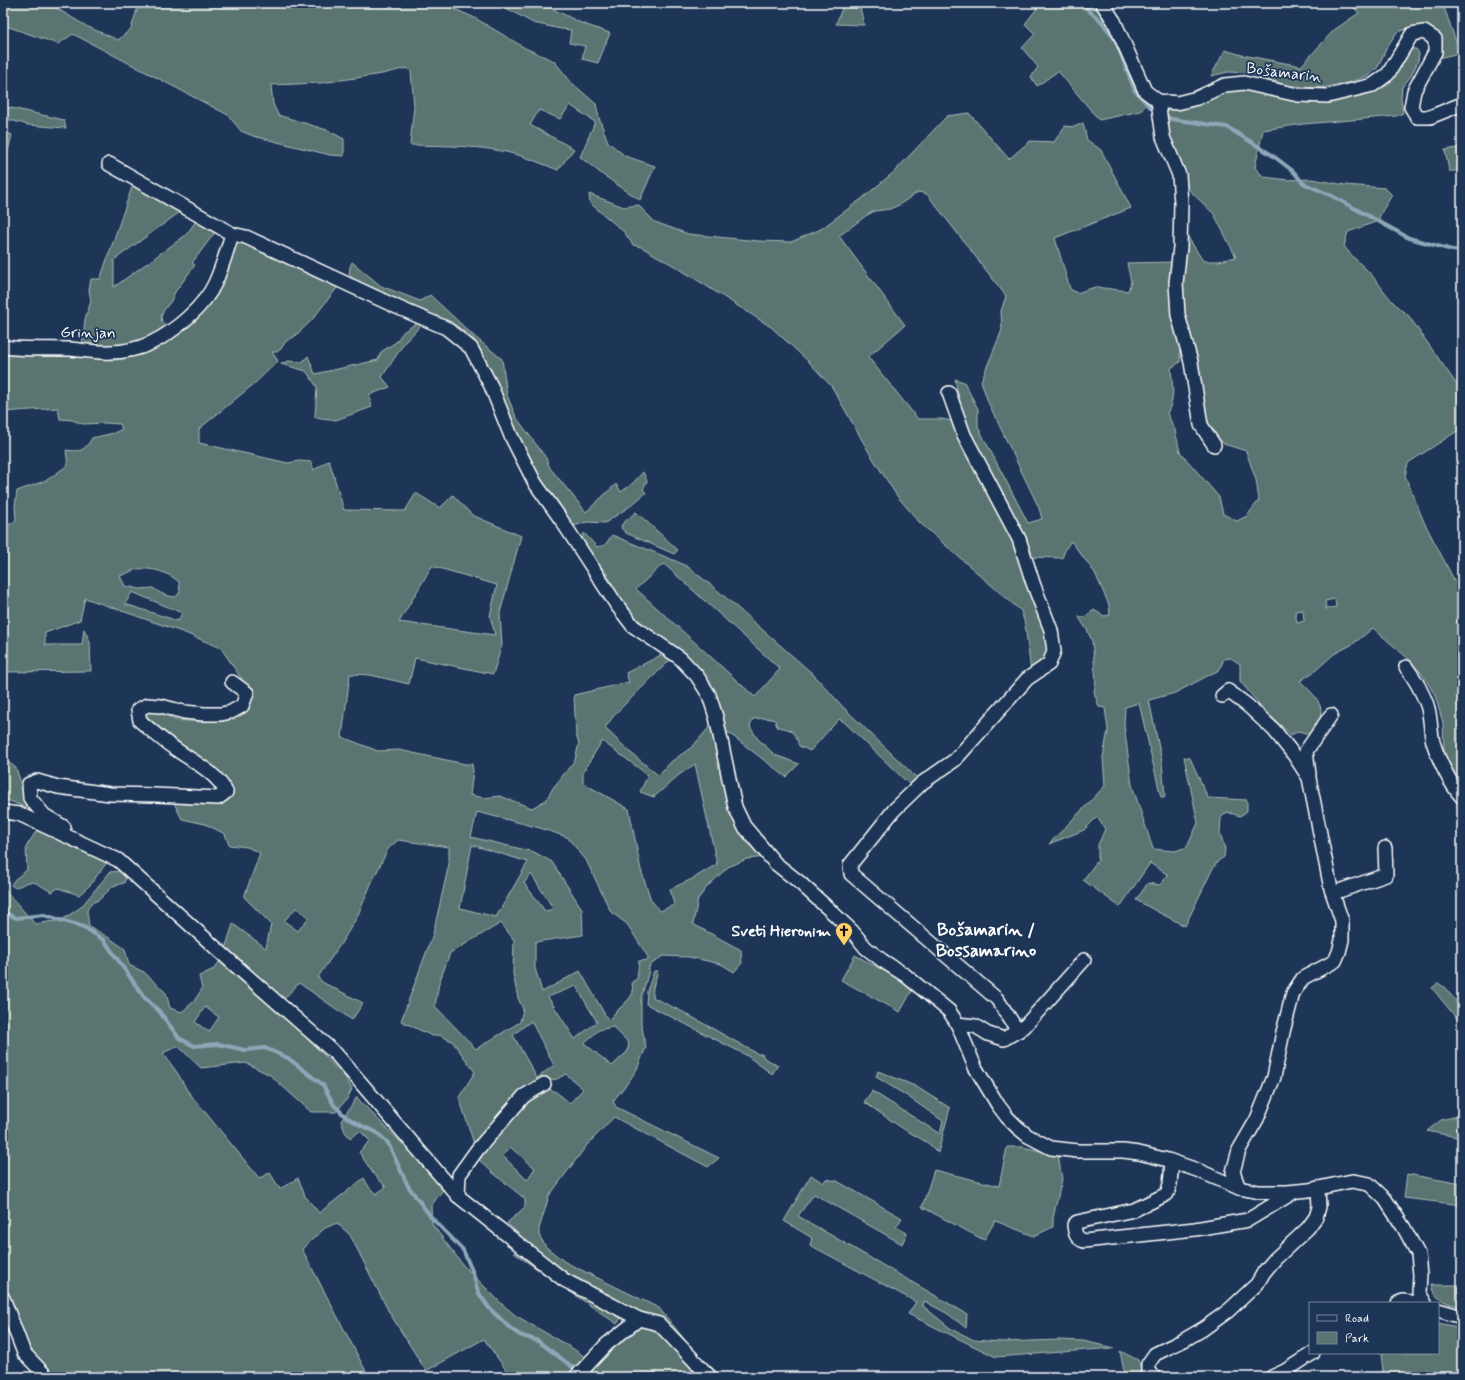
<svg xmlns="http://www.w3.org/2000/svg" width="1465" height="1380" viewBox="0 0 1465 1380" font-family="Mynerve,sans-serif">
  <rect width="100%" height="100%" fill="#1d3557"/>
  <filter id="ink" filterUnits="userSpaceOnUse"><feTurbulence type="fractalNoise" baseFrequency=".025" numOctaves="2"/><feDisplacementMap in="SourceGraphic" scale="8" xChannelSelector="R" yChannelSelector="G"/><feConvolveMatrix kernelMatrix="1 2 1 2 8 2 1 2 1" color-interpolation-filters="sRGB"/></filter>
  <g filter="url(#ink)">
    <!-- green -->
    <g fill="#5a7471" stroke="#acbab8" fill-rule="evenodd">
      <path d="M3,3H48L86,26L118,40L131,29L139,3H441L475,18L525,48L554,61L572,83L596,104L599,118L608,142L625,156L655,166L640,200L603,175L580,157L595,122L570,105L560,119L539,110L530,125L574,149L558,170C545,165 531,159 518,155C483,145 446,146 410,145L414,106L411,71L407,68L382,74L321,83L271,85L273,104L278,115L327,130L344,139V156L330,155L253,136L241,131L228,115L73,34L58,44L3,25Z"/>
      <path d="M497,3H541L581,23L610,33L598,63L582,59L585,46L569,43L571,30L561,29L533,23Z"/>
      <path d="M844,3H859L864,25L836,24Z"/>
      <path d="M1041,3H1096L1114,27L1129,68L1148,102L1141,111L1099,120L1058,71L1037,86L1031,77L1038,67L1022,48L1035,34L1025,24Z"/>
      <path d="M1349,3H1453L1444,7L1460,53L1438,58L1439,45L1417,28L1407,29L1397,32L1387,47L1378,67L1368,76L1350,82L1322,88L1287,86L1251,73L1228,72L1211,76L1225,50L1242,55L1301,66L1334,30L1359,13Z"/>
      <path d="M1409,49H1416L1419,53L1418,61L1411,76L1402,87L1401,99L1403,113L1396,116L1351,120L1303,124L1263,130L1255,168L1264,177L1288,180L1312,179L1345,185L1385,188L1392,195L1381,213L1378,221L1348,232L1344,246C1352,257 1361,264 1370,273C1383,288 1391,304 1408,315L1462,392V428L1408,463L1405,476L1424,522L1462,595V783L1451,771L1444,755L1443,723L1435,695L1424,677L1412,662L1373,628L1353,644L1334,654L1315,671L1300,681C1308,689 1322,700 1321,713C1321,720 1316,727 1314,734L1305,733L1299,731L1291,735L1263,709L1240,681V664L1231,658L1224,659L1219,670L1175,693L1149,700L1162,762L1165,797H1161L1159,789L1139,703L1125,707L1124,725L1132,785L1153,849L1175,851L1187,847L1198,823L1184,757L1190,758L1208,798L1247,800V811L1240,816L1227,812L1221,818L1220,833L1225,849L1224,857L1218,861L1212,870L1185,926L1156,911L1136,900L1148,883L1160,885L1168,875L1150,863L1120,907L1083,880L1098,860V845L1105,829L1097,817L1084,830L1049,844L1105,786L1103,757L1108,730L1105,708L1099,707L1094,692L1096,681L1092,641L1087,630L1078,616L1085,617L1094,610L1104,616L1110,615L1109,605L1095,573L1071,541L1066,548L1062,558L1028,557L977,450L961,408L955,379L964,382L978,409V427L1028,523L1042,519L1039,508L988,402L981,381L1002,330L1001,311L1006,296L927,194L918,192L899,205L890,209L875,211L867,215L839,236L905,325L868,357L918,419H942L952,421L1007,522L1048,631L1047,660L1031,672L1025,624L1021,611L920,523L897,496L870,454L832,387L809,362L771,327L749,313L678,268L641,247L633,245L624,232L590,203L589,194L624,207L638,205L655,222L688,234L758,241L791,242L821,229L864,197L894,172L947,116L969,113L1009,159L1030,141L1054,142L1065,126L1074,127L1083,123L1087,140L1101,150L1131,208L1055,238L1070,289L1077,293L1095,287L1128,291L1131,282L1127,263L1174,262L1180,337V362L1171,368C1172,384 1176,399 1167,413L1175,430L1180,452L1219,497L1223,514L1237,521L1247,516L1259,500L1256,480L1246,451L1224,444L1208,426L1204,414L1181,315L1183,229L1203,261H1219L1236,257L1214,214L1186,187L1158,119V109L1231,86L1310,103L1355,97L1388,85ZM1335,599L1336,607L1326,609L1325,601ZM1303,610L1304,621L1297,623L1295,611Z"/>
      <path d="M3,106L64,120L66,128L28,125L3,118Z"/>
      <path d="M3,131L12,135L5,163L3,164Z"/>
      <path d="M1462,147V171H1449L1445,150Z"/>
      <path d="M133,184L180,212L114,260V287L186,235L196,221L216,231L192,263L195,265L175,292L171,301L164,310L161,317L162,322L170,327L131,346L82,347L85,319L91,301L89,290L91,279H100L103,271Z"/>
      <path d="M240,241L340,284L311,321L294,337L286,341L281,349L277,352H272L278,361L255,383L199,429V443L288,463L299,461L311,462L314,470L329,460L344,510L405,511L416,493L440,508L453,495L472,515L521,536L500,613L502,645L493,674L415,658L409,684L370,675L350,674L342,737L378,751L399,750L465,764H472L473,771L470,795L484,798L500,796L532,808L546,800L553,788L575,760L579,743L576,736L574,695L629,682L626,673L663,654L672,658L615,714L605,728L631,753L658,775L672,761L692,747L713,723L723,780L766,857L747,859L728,867L707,887L698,899L693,924L741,950L742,963L734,972L721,964L689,957L663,956L649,966V971L641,998V1023L646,1047L637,1069L629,1081L613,1101L616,1107L719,1158L708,1167L614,1117L587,1145L549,1196L539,1229V1235L546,1247L565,1262L659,1308L694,1351L722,1377H714L647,1315L628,1306L612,1296L554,1266L531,1249L520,1235L507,1223L525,1207V1199L492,1172L476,1157L522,1105L547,1088L556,1092L570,1103L583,1089L566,1074L557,1079L542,1081L475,1147L459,1097L475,1072L452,1041L439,1035L432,1036L401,1021L433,934L449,864V847L398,840L388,849L371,884L357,917L342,942L318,977L322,982L363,1003L352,1020L299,983L281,1002L225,949L233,924L266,948L271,924L244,897L260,853L247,847L229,845L225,834L205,824L182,819L173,801L230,793L228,781L143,717L145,711L154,708L175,720L202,722L230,718L249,690L221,648L185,633L85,598L80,620L45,633V645H82L84,629L90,642L91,671L3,672V529L16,520L15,506L17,491L47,480L68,465L66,450C81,452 84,451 92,438L114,433L122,429L120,424L105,423L83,424L72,420L60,419L58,408L3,412V353L38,356H79L99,359L116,360L131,357L147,351L182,328L235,243ZM432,566L497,585L490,616L495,635L399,622ZM137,569C153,568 166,571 179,582L180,592L176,597C166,596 161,594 153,588L140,589L125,586L120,576ZM132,592L182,613L178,621L125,604ZM602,741L648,775L640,792L654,797L679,775L695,764L717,864L692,879L670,889L674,905L660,911L651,900L641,870L629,809L583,783V772ZM477,812L540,828L567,837L586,860L611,912L627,924L648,957V960L639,961L637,979L632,982L633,993L629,999L608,1020L580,971L542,992L535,968V942L583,935L582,909L552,862L534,852L471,837ZM472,845L528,862L496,917L460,908ZM531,874L553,908L550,910L545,911L524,883ZM296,908L309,917L298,931L284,921ZM501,923L514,940L513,974L518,998L523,1009L520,1022L476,1049L435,1006L439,983L450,953ZM576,986L597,1022L575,1039L548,997ZM531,1021L554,1065L537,1078L513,1035ZM613,1027L629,1043L627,1052L612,1066L584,1043L599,1030ZM510,1147L535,1168L527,1180L503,1156Z"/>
      <path d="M352,262L381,286L420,301L430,295L475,337L502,359L507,395L516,417L546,458L550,468L586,512L616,484L621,492L632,484L643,472L647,481L643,489L646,493L629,507L605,523L587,522L574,526L562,513L536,478L500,396L485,357L472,337L455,325L424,311L392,299L358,283L353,279L349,274L350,267Z"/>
      <path d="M421,320L425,321L405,342L382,377L390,387L369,395L372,407L336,420L315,417L317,387L306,371L281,364L288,361L302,362L308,356L315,374L378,360L381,352L396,342L403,332Z"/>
      <path d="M636,512L678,550L674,554L626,533L621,528L622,524Z"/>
      <path d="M584,533L597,547L605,545L612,535L678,562L688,567L716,589L813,674L844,708L917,778L912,787L844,722L839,719L810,751L799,746C795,731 792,729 777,727L775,720L766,718L753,719L750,727L758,739L775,755L799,764L786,777L734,737L724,730L677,650L637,619L619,596L607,574L581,542ZM664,564L780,669L755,697L636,589L662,565Z"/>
      <path d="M3,758L16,768L20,780L21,788L38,812L7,800L3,802Z"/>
      <path d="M41,824L108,861L90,885L79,895L58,888L52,892C45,889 38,882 31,882C26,882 20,886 15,888L11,885L15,879L27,870L26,847Z"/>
      <path d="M120,871L126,877L124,883L113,886L100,899L90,904L87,911L89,926L111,939L125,949L129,965L144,972L166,993L170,1008L182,1012L194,1001L202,989L199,976L214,969L222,958L231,965L325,1056L345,1077L352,1089L347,1099L336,1112H311L270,1075L246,1063L201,1068L178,1046L163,1053L178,1074L187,1090L259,1178L270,1173L280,1189L298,1178L305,1196L319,1213L364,1178L369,1187L376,1194L386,1187L372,1172L359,1152L370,1141L360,1131L350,1138L345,1132L341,1121L357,1097L360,1101L445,1187L431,1206L432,1224L463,1265L502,1304L515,1315L575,1350L588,1359L572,1377H511L484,1339L426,1371L389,1312L350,1235L337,1223L325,1228L302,1249L369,1377H41L3,1290V891L5,890L35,924L62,920L81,907L110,872ZM205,1007L219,1017L209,1032L195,1022Z"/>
      <path d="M855,955L914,987L900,1012L841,980Z"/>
      <path d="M654,971H658C656,980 650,989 654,998L683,1012L758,1054H762L764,1058L778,1065L772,1074L746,1055L646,1004L647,991Z"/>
      <path d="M1438,983L1444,987L1462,1008V1025L1432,988Z"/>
      <path d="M878,1071L915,1086L950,1108L938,1153L928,1143L902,1128L864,1102L872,1091L940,1134L943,1121L907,1096L876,1077Z"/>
      <path d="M1462,1115V1138L1427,1131L1441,1120Z"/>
      <path d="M1007,1147H1023L1058,1155L1062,1179L1053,1218V1227L1034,1236L995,1221L984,1240L922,1207L934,1170L999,1186Z"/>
      <path d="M1407,1174L1462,1184V1205L1404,1198Z"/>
      <path d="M811,1175L823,1183L826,1179L837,1181L902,1218L896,1227L907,1233L902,1244L814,1194L798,1216L967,1314L966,1328L948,1314L924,1301L923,1306L950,1328L974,1340L1002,1342L1060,1340L1083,1341L1114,1348L996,1357L908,1314L916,1302L810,1245L812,1238L784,1221Z"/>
      <path d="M517,1247L623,1315L617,1324L514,1253Z"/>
      <path d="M1431,1285H1462V1307C1448,1304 1434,1300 1431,1285Z"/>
      <path d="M1438,1323L1462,1328V1377H1375L1383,1371L1381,1353H1438Z"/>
      <path d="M640,1325L653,1328L665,1338L698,1377H583L606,1357L618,1336Z"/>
      <path d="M1120,1351L1138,1360L1144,1377H1125Z"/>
      <path d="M1362,1369L1369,1377H1352Z"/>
    </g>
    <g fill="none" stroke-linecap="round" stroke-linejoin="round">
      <!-- stream -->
      <g stroke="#8da7b8" stroke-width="4">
        <path d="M1084,3L1087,9L1102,22L1115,39L1135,91L1151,108L1157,111"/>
        <path d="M1163,114L1171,119L1227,127L1272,155L1293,171L1303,183L1332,196L1409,238L1452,250L1462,251"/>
        <path d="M3,912L16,918L44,915L84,927L104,940L144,997L159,1011L179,1038L194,1046L218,1044L245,1050L265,1048L288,1058L323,1085L334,1105L346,1117L362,1126L376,1132L388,1143L408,1186L431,1217L463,1250L473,1273L478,1292L489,1308L511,1329L520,1335L538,1341L579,1372"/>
      </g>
      <defs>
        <g id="minor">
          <path d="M1102,3L1114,21L1145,91L1158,101L1177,103L1197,98L1225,85L1244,83L1298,95L1328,96L1373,85L1388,74L1412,34L1424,32L1435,39V52L1414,91L1411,107L1417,117H1430L1462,104"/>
          <path d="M1158,101L1163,137L1179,175L1181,203L1180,247L1176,283L1178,315L1191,362L1201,425L1214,445"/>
          <path d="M109,164L232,234L246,237L399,308L446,328L471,348L491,386L511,436L535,483L560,518L616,604L633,626L680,658L697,676L709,695L716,717L735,807L744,826L775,863L799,882L833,913L852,931L866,948L883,961L905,975L949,1011L957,1023L975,1067L998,1105L1007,1117L1017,1127L1028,1136L1051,1148L1078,1151H1123L1139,1153L1168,1160L1197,1170L1239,1188L1259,1192H1287L1309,1190L1352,1181L1369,1184L1385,1199L1404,1228L1418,1254L1420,1275L1419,1293L1425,1303"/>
          <path d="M3,347C26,350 48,348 70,349C83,350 96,353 110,352C124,352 138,349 151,343C174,332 204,307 215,283C222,268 227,251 232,234"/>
          <path d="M949,393L964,435L1019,539L1033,583L1051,630L1054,651L1049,664L1027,679L955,760L922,783L894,810L850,865L851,874L997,999L1018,1031"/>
          <path d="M1406,667C1415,679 1422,691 1427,705C1431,717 1430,730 1433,742C1438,759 1450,784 1462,797"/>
          <path d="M1222,696L1228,691L1247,705L1274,730L1294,755L1309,778L1331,889L1342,921V940L1339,952L1335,961L1303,978L1293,993L1283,1032L1274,1077L1257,1119L1239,1150L1233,1172L1239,1188"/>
          <path d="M1309,774L1306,751L1331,715"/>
          <path d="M3,812L19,814L118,860L237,967L336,1054L458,1196L564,1280L639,1319L659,1324L710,1377"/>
          <path d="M64,827L44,815L30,798L29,784L37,781L58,787L110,794L155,795L218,798L226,792C216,772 192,761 174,748C162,740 151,730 140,721L138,710L147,705L161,706L184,712L204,714H221L231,712L242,706L247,693L232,682"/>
          <path d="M1333,893L1386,875L1385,848"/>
          <path d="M957,1024L975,1026L988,1034L1004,1039L1024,1027L1084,960"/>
          <path d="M1172,1162L1170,1184L1167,1194L1134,1210L1077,1222L1074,1225C1075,1234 1076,1238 1084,1241L1195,1229L1248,1220L1294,1192"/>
          <path d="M458,1196L459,1175L477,1150L524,1096L544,1084"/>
          <path d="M3,1298L24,1353L47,1377"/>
          <path d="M1398,1303L1403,1301L1416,1303"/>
          <path d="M1438,1310L1462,1317"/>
          <path d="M576,1377L607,1344L639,1319"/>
          <path d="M1154,1377L1148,1372V1364L1155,1354L1184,1340L1203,1329L1228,1311L1257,1284L1264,1272L1275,1259L1308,1228L1316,1217L1319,1207L1318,1188"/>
          <path d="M1272,1377L1285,1371L1313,1353"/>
        </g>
      </defs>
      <!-- minor casing -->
      <use href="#minor" stroke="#fff" stroke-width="16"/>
      <!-- minor -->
      <use href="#minor" stroke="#1d3557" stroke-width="13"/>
    </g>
  </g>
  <!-- icons -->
  <defs>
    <symbol id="church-pin" viewBox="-11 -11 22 30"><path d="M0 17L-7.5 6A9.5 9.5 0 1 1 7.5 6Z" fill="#ffd166" stroke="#1d3557"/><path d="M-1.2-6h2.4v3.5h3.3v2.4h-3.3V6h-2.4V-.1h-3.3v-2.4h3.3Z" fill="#111"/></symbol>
  </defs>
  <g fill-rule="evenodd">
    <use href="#church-pin" x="834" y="921" width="20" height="27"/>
  </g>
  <g text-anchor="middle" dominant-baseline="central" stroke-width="3.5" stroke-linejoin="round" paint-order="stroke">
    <!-- street labels -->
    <g font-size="16" fill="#fff" stroke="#1d3557">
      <text transform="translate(1284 73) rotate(7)">Bošamarin</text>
      <text transform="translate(88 333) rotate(1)">Grinjan</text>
    </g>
    <!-- poi labels -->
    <g font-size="16" font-weight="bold" fill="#fff" stroke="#1d3557" text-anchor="end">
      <text x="831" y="931">Sveti Hieronim</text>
    </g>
    <!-- quarter labels -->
    <g font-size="18" font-weight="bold" fill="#fff" stroke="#1d3557">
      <text x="986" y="930">Bošamarin /<tspan x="986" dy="21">Bossamarino</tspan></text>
    </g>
  </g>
  <!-- margin -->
  <rect width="1465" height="1380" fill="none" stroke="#1d3557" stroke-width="16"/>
  <rect x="8" y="8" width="1449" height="1364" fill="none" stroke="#fff" stroke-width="1.5" filter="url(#ink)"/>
  <!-- legend -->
  <rect x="1309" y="1302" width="130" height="52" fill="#1d3557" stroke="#77869a"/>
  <rect x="1317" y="1315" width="20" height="6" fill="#1d3557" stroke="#77869a"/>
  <text x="1345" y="1322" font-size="12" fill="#ffffff">Road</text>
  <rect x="1317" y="1332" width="20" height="12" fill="#5a7471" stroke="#77869a"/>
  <text x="1345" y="1342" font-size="12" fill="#ffffff">Park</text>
</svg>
